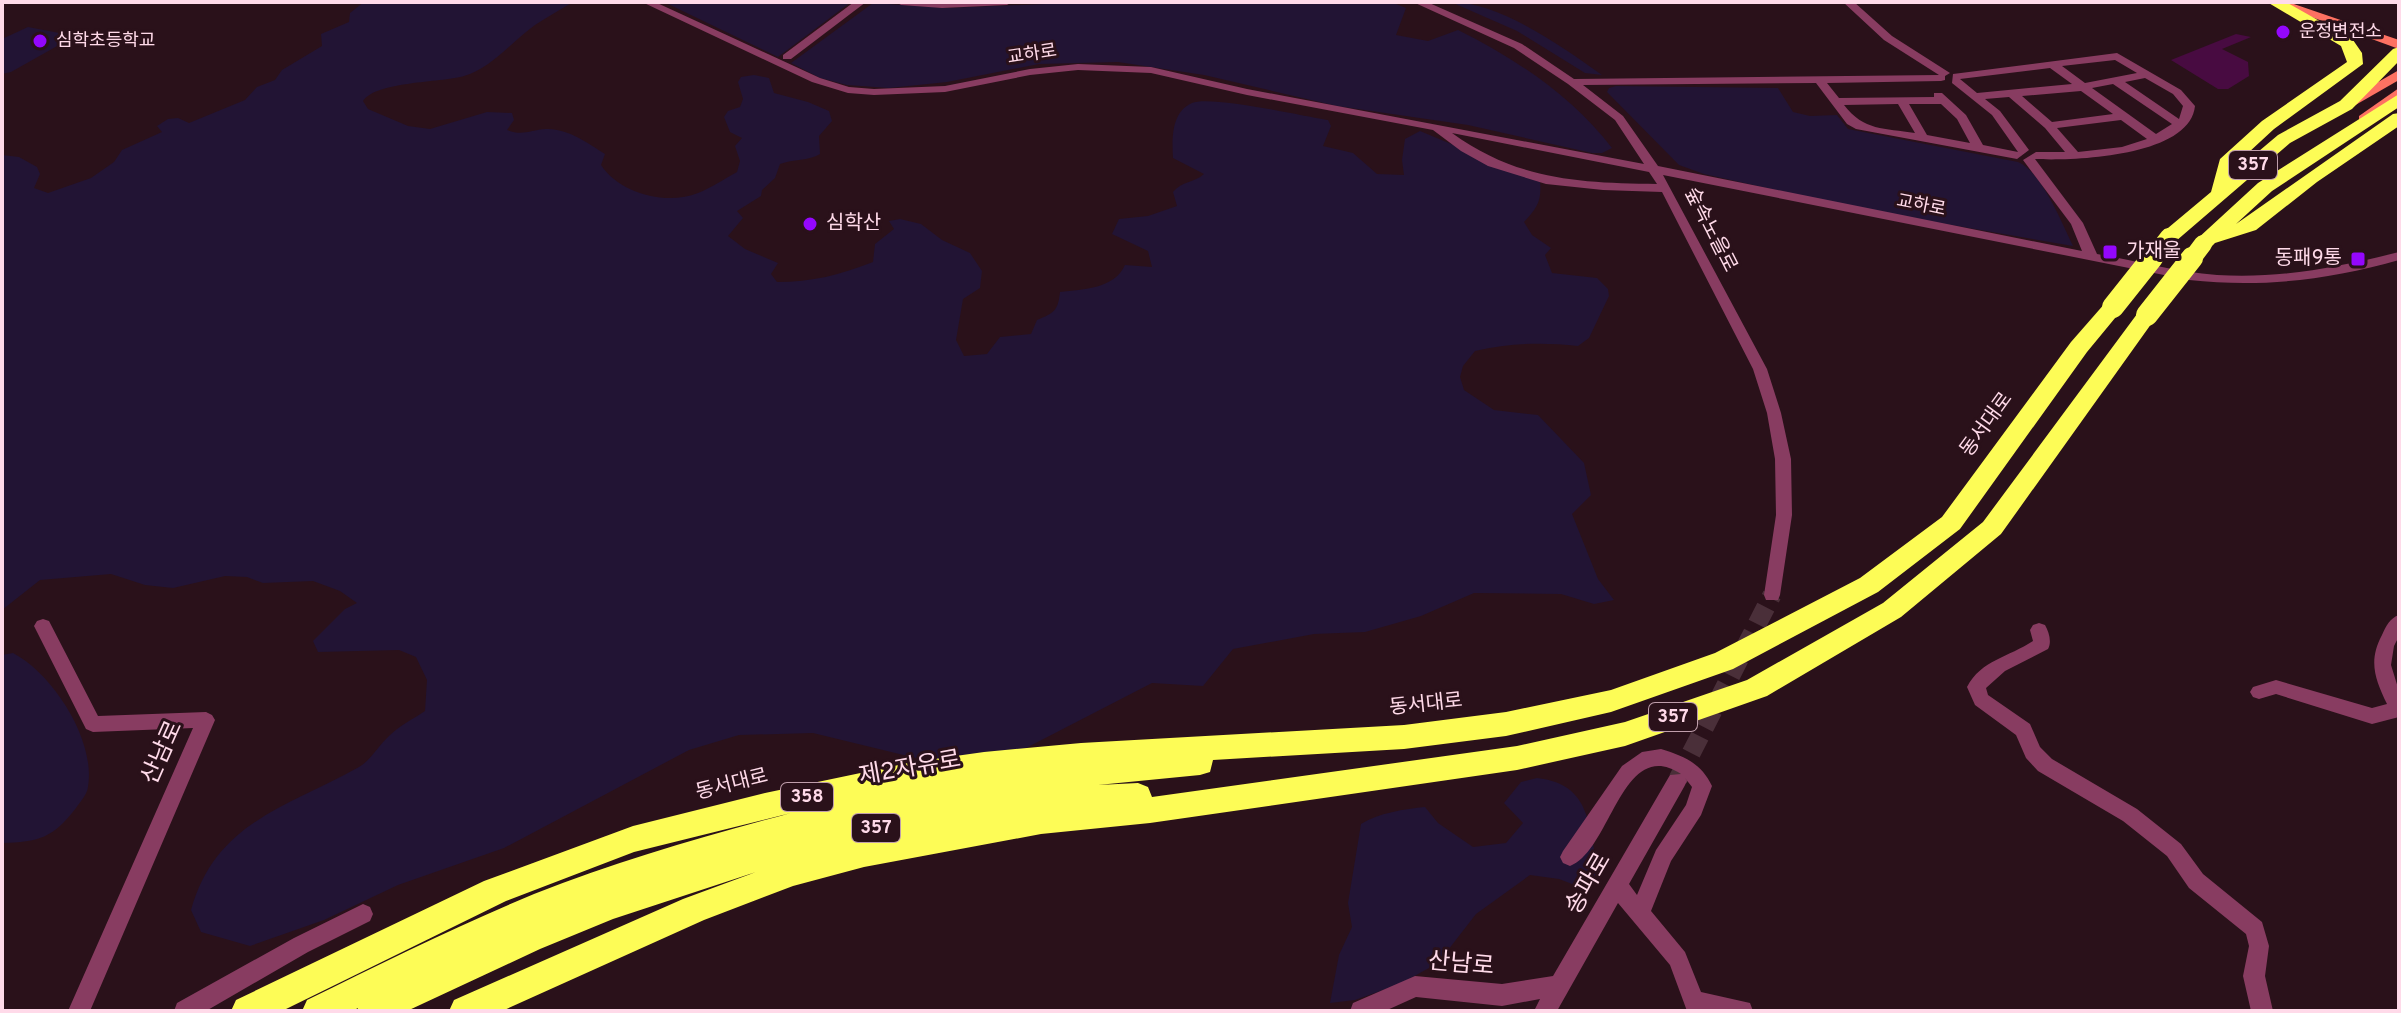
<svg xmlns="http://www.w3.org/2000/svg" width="2401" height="1013" viewBox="0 0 2401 1013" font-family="Overpass,'Noto Sans KR',sans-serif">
  <rect width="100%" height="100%" fill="#2a111a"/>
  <!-- green -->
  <g fill="#221434">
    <path d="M364,2H573C560,10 547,17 535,25C514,40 490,69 464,76C439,83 377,81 363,101L368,109L408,126L430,129L487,112L512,113L514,120L507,130C522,136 531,130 546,129C567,128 588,143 605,154L601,165C619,193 666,206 698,193C711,188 724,179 737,172L740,161L735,146L742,138L730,132L724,117L728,111L740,107L743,99L738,82L741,77L754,75L769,78L774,93L808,102L829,111L832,121L819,136L820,154C809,161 793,159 780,164L775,178L762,190L761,196L737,211L743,218L728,236L745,249L778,263L771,274L777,282C812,282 840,275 873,262L875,244L894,229L889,221L900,219L921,224L942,240L970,253L982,271L980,288L963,299L956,340L964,356L987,354L1000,337L1031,334L1037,320C1054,313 1058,311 1060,292C1084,289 1114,289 1125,265L1152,267L1148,251L1112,234L1119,219L1148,216L1177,206L1173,192C1182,181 1194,183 1204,174L1173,158C1172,139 1171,112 1192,103C1210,95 1303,116 1328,120L1331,126L1323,146L1353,153L1377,174L1404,175L1402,160L1405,139L1420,131L1540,181C1542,201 1537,208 1524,222L1532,235L1551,248L1545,255L1552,273L1597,278L1608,289L1609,296L1589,338L1578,346C1542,342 1511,343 1475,351L1463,366L1460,377L1464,390L1494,410L1538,415L1584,463L1591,495L1572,514L1598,579L1614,600L1594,604L1561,594L1474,593L1421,616L1365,632L1314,634L1233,649L1203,686L1152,683L1026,748L957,768L813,733L739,735L689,750L504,848L398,885L324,920L250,946L201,932L191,910C216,821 288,807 359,767C371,760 379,745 389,736C399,726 413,719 425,711L427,680L416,657L399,650L318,652L313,641L345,609L357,603L340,591L313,581L263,583L247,577L225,576L173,588L145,585L111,574L40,580L2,610V155L19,157L37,167L40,174L34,188L48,193L91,178L114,162L122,150L162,132L157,126L168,119L178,118L189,123L245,100L257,87L275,80L282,70L322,46L321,34L349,22L350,13Z"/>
    <path d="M664,2H851L778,57Z"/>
    <path d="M1093,2H1391L1406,8L1396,35L1428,41L1458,30C1515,58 1573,97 1612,148L1602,153H1592L1468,125L1337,106L1204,75L1118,62L1039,64L947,82L889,88L847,85L820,78L791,63L873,3L947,8Z"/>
    <path d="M1451,2C1500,2 1563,47 1602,75L1585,73L1517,31Z"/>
    <path d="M28,27L75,36L11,72L2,74V39Z"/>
    <path d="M1616,86L1778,88L1793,112L1810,116L1837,115L1848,129L2018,162C2041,171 2062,223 2073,246L1865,210L1704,174L1679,165L1607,92L1609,88Z"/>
    <path d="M13,653C53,674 96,740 88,787C87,795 80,802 76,808C53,838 39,842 2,843V655Z"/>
    <path d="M1537,778C1593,784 1588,828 1599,873L1580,887L1559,879L1530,875L1476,914L1438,963L1400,984L1355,1000L1330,1003L1339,955L1352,927L1348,903L1361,824C1378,813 1405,809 1425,807L1438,823L1473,847L1506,843L1523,823L1504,803L1521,782Z"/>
  </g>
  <!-- water -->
  <path fill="#480b41" d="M2236,34L2251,37L2222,49L2248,62L2249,76L2228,89H2218L2171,60Z"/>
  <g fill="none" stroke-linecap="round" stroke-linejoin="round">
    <!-- minor-tunnel -->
    <path stroke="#4a2f39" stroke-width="19" stroke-dasharray="19 10" stroke-linecap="butt" d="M1678,779L1772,595"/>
    <!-- minor -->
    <g fill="#883c61" fill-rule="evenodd">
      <path d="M642,2H655L820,78L849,87L874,89L945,86L1030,69L1078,64L1151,67L1247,89L1644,164L1615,120L1568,84L1514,48L1413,2H1427L1522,44L1574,79L1939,75L1884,40L1843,2H1854L1892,36L1950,73L1945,76V80L1941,81L1827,83L1839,98L1934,97V93H1942L1966,115L1983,145L2018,152L1992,115L1952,83L1953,74L2117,53L2181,90L2195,106C2190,157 2072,161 2035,159L2083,223L2097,254C2137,261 2177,272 2217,275C2280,279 2339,267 2399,252V260C2328,280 2262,288 2189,280L1663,175L1767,369L1781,413L1791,459L1792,515L1780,595L1778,600H1766L1764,595L1776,515L1775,459L1767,413L1753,369L1662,192L1603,190L1546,184L1488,166L1461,151L1433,130L1247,95L1151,73L1078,70L1030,75L945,92L874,95L848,93L812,82ZM2115,60L2137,73L2085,83L2062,66ZM2050,68L2072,84L1977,93L1960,79ZM2145,78L2173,94L2183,106L2179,119L2125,82ZM1816,83L1847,124L1856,129L2017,159L2029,150L2000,111L1985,99L2009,97L2045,128L2065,152H2036L2023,160L2071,224L2082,251L1658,166L1623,116L1583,85ZM2113,84L2172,124L2156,134L2092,88ZM2081,91L2113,114L2052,122L2022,96ZM1898,104L1915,133C1884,128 1864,131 1844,105ZM1909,104H1941L1957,119L1970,143L1927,135ZM2121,120L2147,139L2122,147L2078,152L2057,128ZM1452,133L1649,172L1657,184C1579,183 1517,180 1452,133Z"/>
      <path d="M854,2H866L791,59H783V55Z"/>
      <path d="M896,2H1012L1007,5L942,8L901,5Z"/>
      <path d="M2399,615V636L2394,646L2391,665L2399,691V717L2372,724L2276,694L2259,699L2253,697L2250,692L2253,687L2276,680L2372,708L2387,704C2375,679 2368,661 2382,635C2386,626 2390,618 2399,615Z"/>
      <path d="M43,619L49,621L98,716L206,712L212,715L215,720L90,1011H68L193,728L93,732L86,729L34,626L37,621Z"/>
      <path d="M2039,623L2045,625C2049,632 2052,642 2048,649L2005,671L1986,688L1988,695L2030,724L2040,747L2052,759L2137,809L2181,844L2203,874L2262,922L2269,946L2265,976L2273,1011H2251L2243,976L2249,946L2246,934L2189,888L2167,856L2123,821L2038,771L2026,758L2016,735L1975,705L1967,687C1981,660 2009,657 2033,641L2030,630L2033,625Z"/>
      <path d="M1661,749C1684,756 1701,763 1712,786L1701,815L1671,861L1651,911L1685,952L1701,992L1750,1003L1753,1011H1687L1670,965L1618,903L1557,1011H1534L1540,999L1502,1006L1416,997L1385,1011H1350L1353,1003L1415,976L1502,984L1553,976L1670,775L1681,774C1622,735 1611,851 1570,866L1563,863L1560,857L1563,851L1622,766L1642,752ZM1685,778L1692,787L1686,805L1656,850L1637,895L1629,884L1684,787L1687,781Z"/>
      <path d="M363,904L370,907L373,914L370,921L308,952L206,1011H174L177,1003L294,938Z"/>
    </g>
    <!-- major -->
    <g fill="#fe7162" fill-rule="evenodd">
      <path d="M2270,2H2288L2399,40V49Z"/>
      <path d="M2399,70V80L2352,107L2347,108L2340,104Z"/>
      <path d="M2399,88V99L2369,122H2359V116Z"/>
    </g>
    <!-- highway -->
    <g fill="#fdfc56" fill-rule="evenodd">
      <path d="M2267,2H2286L2353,40L2362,53L2363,64L2274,129L2235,165L2233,173L2278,135L2340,101L2393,49L2399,47V61L2352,109L2290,143L2176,241H2162L2159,237L2162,233L2211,192L2220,159L2262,121L2347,62L2341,46Z"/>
      <path d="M2399,94V107L2272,191L2236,224L2393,114L2399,113V126L2317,182L2256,230L2215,243L2210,248H2196L2193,244L2196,240L2258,183Z"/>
      <path d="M2113,300L2120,302L2123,307L2120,312L2087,352L1960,529L1878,592L1733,669L1611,712L1506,736L1404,749L1213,760L1210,772L1200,775L1098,785L1138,783L1148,787L1152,797L1517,746L1625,722L1747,680L1883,603L1983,522L2140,310H2154L2157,315L2154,320L2001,534L1901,617L1767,696L1625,746L1517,770L1150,823L1041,834L864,867L793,886L704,920L502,1011H449L454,1000L683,899L756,872L613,919L540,949L407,1011H357L358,1008L352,1011H302L307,1000C382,963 457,926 534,894C617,861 705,836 791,813L634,852L506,901L282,1011H231L236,1000L484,881L633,826L765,793L913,762L984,752L1081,743L1404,725L1506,712L1611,690L1715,653L1860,578L1942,517L2071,342L2106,302Z"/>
    </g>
    <!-- highway-bridge-far1 -->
    <g stroke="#fdfc56" stroke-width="18">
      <path d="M2151,260L2169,237"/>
      <path d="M2191,260L2203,244"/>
    </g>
    <!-- highway-bridge -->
    <g stroke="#fdfc56" stroke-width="22">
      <path d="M2113,307L2152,258"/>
      <path d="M2147,315L2192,258"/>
    </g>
  </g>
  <!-- markers -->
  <g fill="#9407fd" stroke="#2a111a" stroke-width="3">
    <circle cx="2283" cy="32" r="8"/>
    <circle cx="40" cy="41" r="8"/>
    <circle cx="810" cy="224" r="8"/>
    <rect x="2102" y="244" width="16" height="16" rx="4"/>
    <rect x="2350" y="251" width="16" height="16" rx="4"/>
  </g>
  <g text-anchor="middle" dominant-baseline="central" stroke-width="6" stroke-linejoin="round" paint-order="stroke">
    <!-- far-poi labels -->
    <g font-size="18" fill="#ffdae9" stroke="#2a111a" text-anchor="start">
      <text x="2299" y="32">운정변전소</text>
      <text x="56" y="41">심학초등학교</text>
    </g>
    <!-- far-street labels -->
    <g font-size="18" fill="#ffdae9" stroke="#2a111a">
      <text transform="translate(1032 55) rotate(-9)">교하로</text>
      <text transform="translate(1921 206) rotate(11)">교하로</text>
    </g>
    <!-- shield labels -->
    <g fill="#2a111a" stroke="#bf9eab" stroke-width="2">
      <rect x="2229" y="151" width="48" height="28" rx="6"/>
      <rect x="1649" y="703" width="48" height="28" rx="6"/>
      <rect x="781" y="783" width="52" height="28" rx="6"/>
      <rect x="852" y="814" width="48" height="28" rx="6"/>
    </g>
    <g font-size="18" font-weight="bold" fill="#ffdae9">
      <text x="2253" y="165">357</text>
      <text x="1673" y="717">357</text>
      <text x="807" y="797">358</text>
      <text x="876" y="828">357</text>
    </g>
    <!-- poi labels -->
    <g font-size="20" fill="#ffdae9" stroke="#2a111a" text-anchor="start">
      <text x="826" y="224">심학산</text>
      <text x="2126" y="252">가재울</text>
      <text x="2342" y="259" text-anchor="end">동패9통</text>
    </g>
    <!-- street labels -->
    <g font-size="20" fill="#ffdae9" stroke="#2a111a">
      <text transform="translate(1710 230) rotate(63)">숲속노을로</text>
      <text transform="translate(1987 425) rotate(-54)">동서대로</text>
      <text transform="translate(1426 705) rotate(-6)">동서대로</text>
      <text transform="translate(732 785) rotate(-14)">동서대로</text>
    </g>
    <!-- near-street labels -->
    <g font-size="24" fill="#ffdae9" stroke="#2a111a">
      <text transform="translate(163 753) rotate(-66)">산남로</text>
      <text transform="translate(910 769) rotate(-10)">제2자유로</text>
      <text transform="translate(1589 884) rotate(-60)">송파로</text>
      <text transform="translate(1461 965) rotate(5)">산남로</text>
    </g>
  </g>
  <!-- border -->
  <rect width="2401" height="1013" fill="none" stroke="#ffdae9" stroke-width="8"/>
</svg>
